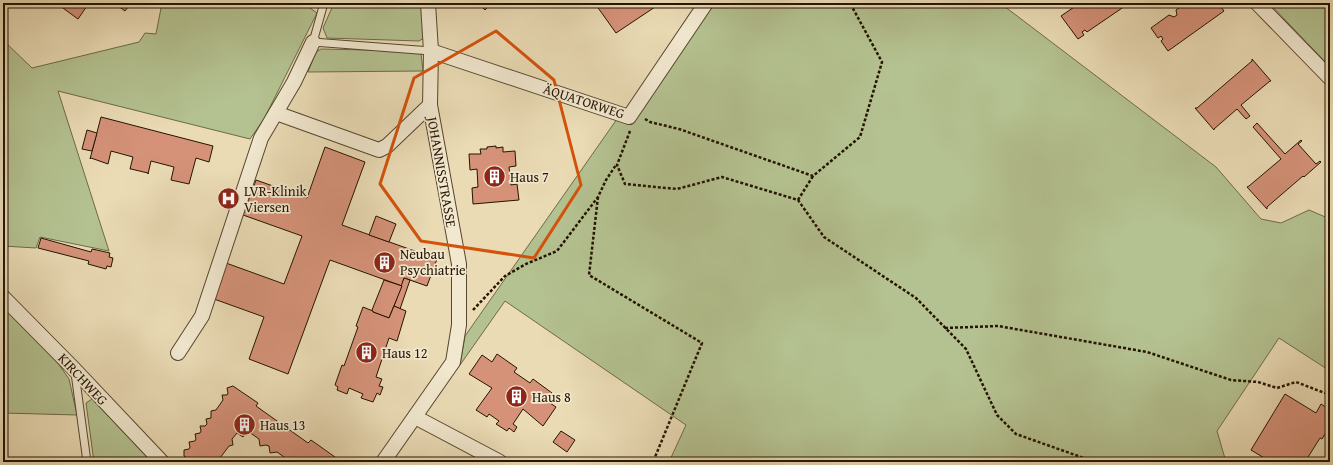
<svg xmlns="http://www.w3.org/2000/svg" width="1333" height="465" viewBox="0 0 1333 465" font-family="'Gentium Book Plus',serif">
  <rect width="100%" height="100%" fill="#eadbb5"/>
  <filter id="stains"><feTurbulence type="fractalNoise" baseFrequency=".005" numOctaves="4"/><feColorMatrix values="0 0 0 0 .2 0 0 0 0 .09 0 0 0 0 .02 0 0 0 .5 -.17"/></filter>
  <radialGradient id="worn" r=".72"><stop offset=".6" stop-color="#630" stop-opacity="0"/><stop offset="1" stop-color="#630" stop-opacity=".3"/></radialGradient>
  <!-- green -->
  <g fill="#b4c190" stroke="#6c6a48">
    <path d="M162,3H303L317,13L264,119L250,139L58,91L109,251L40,237L36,248L3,246V40L32,68L139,42L145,33L156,34Z"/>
    <path d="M334,3H422L424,38L419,41L327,38L323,28Z"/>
    <path d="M715,3H1000L1216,167L1261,219L1281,223L1309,210L1330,219V371L1279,338L1217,431L1226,462H669L686,425L505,301L460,365L465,336L617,119L630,123Z"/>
    <path d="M1269,3H1330V67Z"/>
    <path d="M321,49L413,51L421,54L423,71L308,72L316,52Z"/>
    <path d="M3,307L55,359L69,379L77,415L3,413Z"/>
    <path d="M92,399L152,462H94L86,403Z"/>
  </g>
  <!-- building -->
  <g fill="#d59279" stroke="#241400">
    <path d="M56,3H89L78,19Z"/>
    <path d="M114,3H131L125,11Z"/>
    <path d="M478,3H491L485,10Z"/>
    <path d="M599,3H661L616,33L596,5Z"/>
    <path d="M1080,3H1127L1128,4L1087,32L1085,30L1082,32L1084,35L1078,39L1061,16Z"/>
    <path d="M1183,3H1218L1224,11L1168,51L1161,41L1163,39L1161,36L1158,38L1151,28L1169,15L1174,17L1177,15L1176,10L1184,4Z"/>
    <path d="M1252,59L1271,81H1270L1241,105L1250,116L1246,119L1237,109L1214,129V130L1195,108H1197L1252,61Z"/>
    <path d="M101,117L213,146L209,162L196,158L189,184L171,180L174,167L151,161L148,174V173L131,169H130L133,157L111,151L108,164L91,158L90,159Z"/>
    <path d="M1257,123L1285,154L1301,140L1302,141L1298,144L1316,164L1320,161L1321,162L1304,177L1303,176L1267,207V209L1247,187L1249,186L1281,159L1253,127Z"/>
    <path d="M87,130L97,133L92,151L82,149Z"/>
    <path d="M496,146V148L503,147V152L515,151L516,166L509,167L511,185L517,184L519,200L473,204L472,188L478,187L477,169L470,170L469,154H481L480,149H487V147Z"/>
    <path d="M325,147L365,162L342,225L437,259L427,286L404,278L402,286L330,260L288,374L249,359L264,317L214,299L226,263L284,284L302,236L243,215L256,180L307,198Z"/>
    <path d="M376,216L396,224L389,242L369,235Z"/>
    <path d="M41,238L91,252L92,249L110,253L109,257L113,258L111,267L107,266L106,269L88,264L89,261L38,248Z"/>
    <path d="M404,278L410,280L400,309L394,306Z"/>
    <path d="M384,280L402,286L389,318L373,312L372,310Z"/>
    <path d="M394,306L406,311L397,341L389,338L376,377L382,379L379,386L383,387L380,395L377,393L373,402L361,398L363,394L349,388L347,394L337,390L338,387L335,385L342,365L344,366L358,327L356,326L363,307L373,311V312L389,318Z"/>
    <path d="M497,354L517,368L514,372L530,383L533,379L552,393L547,401L556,407L543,426L523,409L513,424L517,427L514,432L509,428L507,431L496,424L499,421L489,414L487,417L476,410L492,388L469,374L482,355L492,362Z"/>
    <path d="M233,386L258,403L256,406L308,443L311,440L335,457V462H291L277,452L270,453L269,446L266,445L260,446L259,439L242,427L232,439L233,445L229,446L217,462H192L184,456V450L189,449L190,447L189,442L195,441L196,439L195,434L200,433L201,431L200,426H205L207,424L206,419L211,418V411L216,410L223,400L222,395H227L228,393L227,388Z"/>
    <path d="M1285,394L1316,413L1321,404L1330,410V421L1326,428L1328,429L1322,439L1320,438L1305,462H1271L1251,450Z"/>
    <path d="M242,427L247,431L243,437L237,433Z"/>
    <path d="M561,431L575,440L567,452L553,442Z"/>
  </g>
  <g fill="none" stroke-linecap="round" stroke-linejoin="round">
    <defs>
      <g id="service">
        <path d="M324,3L313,42L431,51"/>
        <path d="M75,373L87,462"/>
      </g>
      <g id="minor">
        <path d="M1257,3L1330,78"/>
        <path d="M431,51L629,117L706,3"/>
        <path d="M276,113L379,150L387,146L430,105"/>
        <path d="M3,297L74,369L162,462"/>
        <path d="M178,353L202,316L261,138L294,82L313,42"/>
        <path d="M415,417L500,462"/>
        <path d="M383,462L453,362L459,325V264L430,105L431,51L428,3"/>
      </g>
    </defs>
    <!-- service casing -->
    <use href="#service" stroke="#56462d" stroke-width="9"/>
    <!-- minor casing -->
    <use href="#minor" stroke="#56462d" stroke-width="16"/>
    <!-- path -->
    <g stroke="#241400" stroke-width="2.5" stroke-dasharray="3 2" stroke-linecap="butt">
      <path d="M645,119L650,122L679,129L813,176L860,137L882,62L850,3"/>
      <path d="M630,131L617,165L625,184L677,189L722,177L798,200L824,237L916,298L966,349L997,415L1016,434L1095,462"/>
      <path d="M598,197L589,275L702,343L653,462"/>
      <path d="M798,200L813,176"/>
      <path d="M473,310L505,276L526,264L557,251L598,197L606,180L616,165"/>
      <path d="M945,328L998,326L1147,352L1231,380L1258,382L1277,388L1296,382L1330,395"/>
    </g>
    <!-- service -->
    <use href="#service" stroke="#f1e8cf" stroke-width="7"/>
    <!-- minor -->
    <use href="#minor" stroke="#f1e8cf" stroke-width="14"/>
  </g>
  <!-- marked area -->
  <path fill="none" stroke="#d4520b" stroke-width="3" stroke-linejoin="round" d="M496,31L554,80L581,185L534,258L421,241L380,184L414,78Z"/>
  <!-- icons -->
  <defs>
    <symbol id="building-disc" viewBox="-11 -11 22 22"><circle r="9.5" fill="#8f2418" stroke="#f1e8cf"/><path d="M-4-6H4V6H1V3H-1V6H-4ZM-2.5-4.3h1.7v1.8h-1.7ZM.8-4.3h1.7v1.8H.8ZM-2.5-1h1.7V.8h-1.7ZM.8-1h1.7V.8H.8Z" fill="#fff"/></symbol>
    <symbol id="hospital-disc" viewBox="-11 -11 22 22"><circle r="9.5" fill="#8f2418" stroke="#f1e8cf"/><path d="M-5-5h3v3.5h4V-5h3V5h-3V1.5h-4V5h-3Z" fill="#fff"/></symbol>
  </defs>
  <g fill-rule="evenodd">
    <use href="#building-disc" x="482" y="164" width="25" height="25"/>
    <use href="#hospital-disc" x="216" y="186" width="25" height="25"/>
    <use href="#building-disc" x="372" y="250" width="25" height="25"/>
    <use href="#building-disc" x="354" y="340" width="25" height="25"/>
    <use href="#building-disc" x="504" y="384" width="25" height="25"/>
    <use href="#building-disc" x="232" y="412" width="25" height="25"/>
  </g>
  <g text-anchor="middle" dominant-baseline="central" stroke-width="3.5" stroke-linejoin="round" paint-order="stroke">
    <!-- street labels -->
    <g font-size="14" fill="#241400" stroke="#f1e8cf">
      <text transform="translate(584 101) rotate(18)">ÄQUATORWEG</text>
      <text transform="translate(442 172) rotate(80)">JOHANNISSTRASSE</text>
      <text transform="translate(83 379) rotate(47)">KIRCHWEG</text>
    </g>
    <!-- poi labels -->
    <g font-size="14" fill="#241400" stroke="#f1e8cf" text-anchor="start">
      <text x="510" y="177">Haus 7</text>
      <text x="244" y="191">LVR-Klinik<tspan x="244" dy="16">Viersen</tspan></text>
      <text x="400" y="254">Neubau<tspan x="400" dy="16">Psychiatrie</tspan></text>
      <text x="382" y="353">Haus 12</text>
      <text x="532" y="397">Haus 8</text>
      <text x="260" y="425">Haus 13</text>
    </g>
  </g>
  <!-- margin -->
  <rect width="1333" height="465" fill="none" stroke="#eadbb5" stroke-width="16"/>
  <rect x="4" y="4" width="1325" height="457" fill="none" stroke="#241400" stroke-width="2"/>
  <rect x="8" y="8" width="1317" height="449" fill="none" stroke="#241400"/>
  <rect width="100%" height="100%" filter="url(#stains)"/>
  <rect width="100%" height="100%" fill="url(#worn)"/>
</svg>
